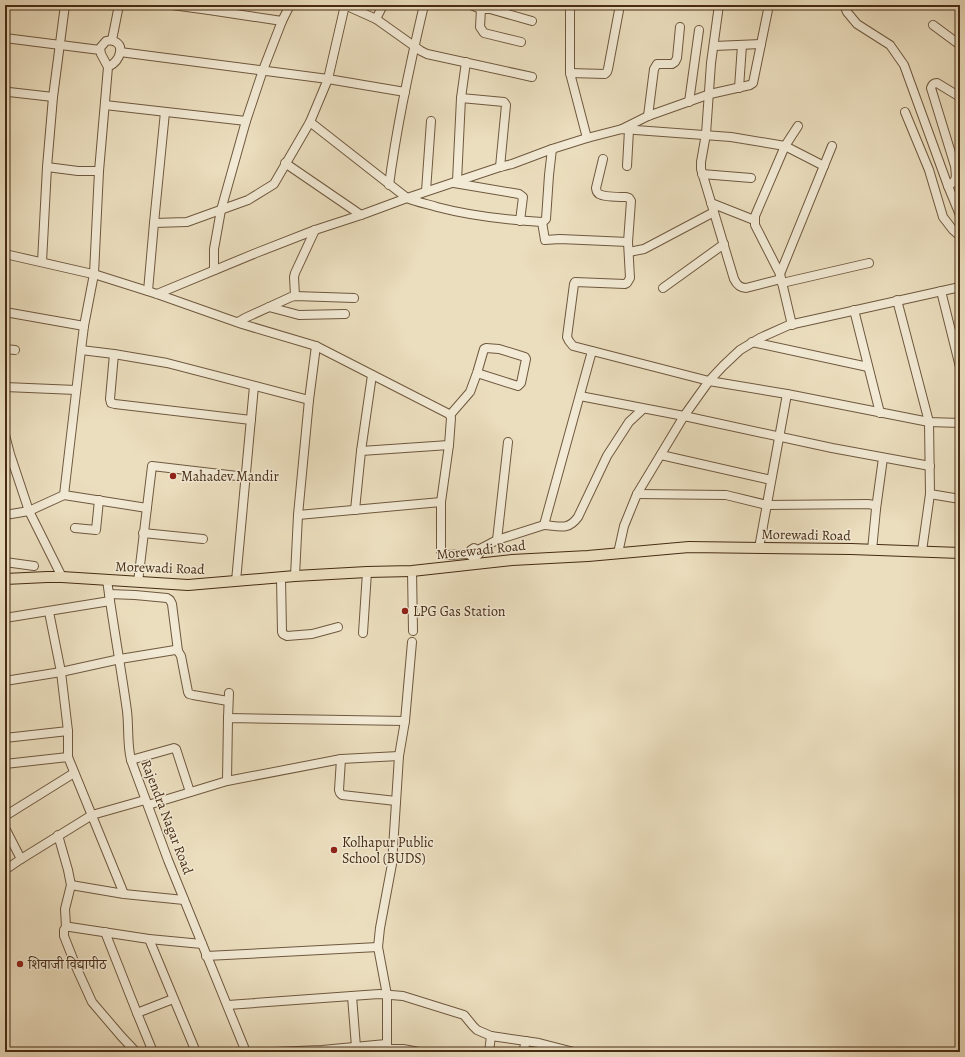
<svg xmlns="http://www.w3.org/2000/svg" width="965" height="1057" viewBox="0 0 965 1057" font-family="Alegreya,'Noto Serif Devanagari',serif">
  <rect width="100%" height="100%" fill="#ebdebe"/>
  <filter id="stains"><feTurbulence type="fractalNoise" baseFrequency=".005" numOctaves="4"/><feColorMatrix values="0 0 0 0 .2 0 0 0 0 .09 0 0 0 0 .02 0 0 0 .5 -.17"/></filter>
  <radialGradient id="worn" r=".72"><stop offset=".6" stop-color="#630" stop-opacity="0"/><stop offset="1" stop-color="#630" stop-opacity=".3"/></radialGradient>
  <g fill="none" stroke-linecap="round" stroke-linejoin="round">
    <defs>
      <g id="minor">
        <path d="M172,5L209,10V6"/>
        <path d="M345,5L328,79L405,92"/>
        <path d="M345,5L376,19L383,5"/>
        <path d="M471,5L481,9L480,27L484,33L521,42"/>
        <path d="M570,5V73L587,138"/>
        <path d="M719,5L711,63L706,134L701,162V169L734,279C737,285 740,288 746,288L781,279"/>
        <path d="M844,5L847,12L857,24L890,45L904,65L948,186L960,215"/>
        <path d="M481,9H490L532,21"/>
        <path d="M209,10L282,21"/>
        <path d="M376,19L421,51L427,54L532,77"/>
        <path d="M933,25L960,45"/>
        <path d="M5,38L100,50"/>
        <path d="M112,40L119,5"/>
        <path d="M714,46L761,44"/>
        <path d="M120,52L328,79L310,122L274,184L248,200L187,222L154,223L148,291"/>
        <path d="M570,73L605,74L607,72L608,69L620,5"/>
        <path d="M739,88L742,45"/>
        <path d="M5,93L9,92L53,97"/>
        <path d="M461,98L466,62"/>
        <path d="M689,102L699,30"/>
        <path d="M105,105L246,121"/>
        <path d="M905,112L929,170L943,217L953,230L960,236"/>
        <path d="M648,116L654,69L657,64H672L675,62L677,58L680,27"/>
        <path d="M310,122L407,198C417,202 427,204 437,207C471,216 507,220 542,222L544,221L546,219L549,175L552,149L587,138L622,129L731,137L785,146L824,166"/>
        <path d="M622,129L648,116L710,94L750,85L753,83L769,5"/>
        <path d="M603,159L596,188C597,192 596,192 599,194C604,197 620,197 626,197L629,198L631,201L628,242L630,278L627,283L625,284L575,282L574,284L567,337L569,341L573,346L709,381L787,394L929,422L960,423"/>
        <path d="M285,163L361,215"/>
        <path d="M627,166L629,130"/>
        <path d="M47,167L78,171H99"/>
        <path d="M702,174L751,178"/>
        <path d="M457,181L461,98L504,102L506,105L500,167"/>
        <path d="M454,183L519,194L523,197L520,221"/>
        <path d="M389,185C397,124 410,64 424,5"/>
        <path d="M948,186C958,180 956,177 955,166L931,88C932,85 933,83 937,83L960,97"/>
        <path d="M426,191L431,121"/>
        <path d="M711,203L754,220"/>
        <path d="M542,222L545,240L560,239L628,242"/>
        <path d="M154,223L165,112"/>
        <path d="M629,252L644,249L714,212"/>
        <path d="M5,254L97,275L157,294L242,324L316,346L447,413L450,415L451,418L449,445L441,502V551L442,553L446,555L469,554L471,550L474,548L478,550"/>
        <path d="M42,262L47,167L53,97L65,5"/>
        <path d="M214,270V249L221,210L246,121L263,70L282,21L290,5"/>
        <path d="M780,274L832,146"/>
        <path d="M782,283L869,263"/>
        <path d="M663,288L724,244"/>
        <path d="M941,291L960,367"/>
        <path d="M157,294L256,253L315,230L361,215L407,198L500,167L512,164L552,149"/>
        <path d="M295,296L294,277L295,273L315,230"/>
        <path d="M897,300L929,422L930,494L922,551"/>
        <path d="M269,307L299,315L345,314"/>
        <path d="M854,310L880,413"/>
        <path d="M5,312L84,326"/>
        <path d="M238,322L245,318L291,297L295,296L354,298"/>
        <path d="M792,325L780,274L755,225V216L785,146L798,126"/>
        <path d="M752,342L868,367"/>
        <path d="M5,349L15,350"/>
        <path d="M81,350L114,354L167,363L309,400"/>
        <path d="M114,354L110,399L111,403L115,404L251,420"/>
        <path d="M5,387L76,390"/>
        <path d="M580,396L684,416L832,448L930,466"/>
        <path d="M450,415L470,392L477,373L484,349L486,348L499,349L525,357L526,359L521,383L518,386L477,373"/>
        <path d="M5,435L10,454L29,511L62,577"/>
        <path d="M361,451L449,445"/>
        <path d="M661,455L771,480"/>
        <path d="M637,494L726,495L767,505L868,504L874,505L876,509L872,550"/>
        <path d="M930,494L960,499"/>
        <path d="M64,495L147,508"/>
        <path d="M876,509L883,458"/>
        <path d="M355,510L361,451L372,375"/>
        <path d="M5,515L29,511L64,495L81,350L84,326L94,274L99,171L108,67L101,54L100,48L106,41C113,39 122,43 120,52C119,59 114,64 108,67"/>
        <path d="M298,515L441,502"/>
        <path d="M544,525C559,526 568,531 578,517L607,456L629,422L643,409"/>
        <path d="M75,528L96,530L99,500"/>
        <path d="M143,533L203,539"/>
        <path d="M497,540L508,442"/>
        <path d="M759,548L787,394"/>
        <path d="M618,553L624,526L637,494L684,416L709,381L723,366L740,350L760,338L789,325L960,287"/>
        <path d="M469,554L472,557H476L479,554L478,550L497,540L544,525L592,351"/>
        <path d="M5,562L34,566"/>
        <path d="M412,571L413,631"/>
        <path d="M295,576L298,515L309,400L316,346"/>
        <path d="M281,578L282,632L283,634L287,636L312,634L338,627"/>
        <path d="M107,580C113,624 121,668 127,711C129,728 127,744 131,760L168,860L246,1052"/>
        <path d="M236,581L254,386"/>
        <path d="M138,582L152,466L246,477"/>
        <path d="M109,594L135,595L167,598L170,600L172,604L178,651L181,656L188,692L189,694L193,695L228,701"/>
        <path d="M49,612L61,672L68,731V757"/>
        <path d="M5,618L110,601"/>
        <path d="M363,633L367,572"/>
        <path d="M5,681L61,672L120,659L175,650L178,651"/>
        <path d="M228,718L229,693"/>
        <path d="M5,738L68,731"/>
        <path d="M341,759L339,790L340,793L342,795L396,801"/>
        <path d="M131,760L174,748L176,749L190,792"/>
        <path d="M5,764L68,757L124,894"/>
        <path d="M227,781L341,759L399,756"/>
        <path d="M148,805L227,781L228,718L405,721"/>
        <path d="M5,816L74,773"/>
        <path d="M5,828L21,859"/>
        <path d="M58,835L68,870L71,885L65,909L66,927L64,930V936L77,969L92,1002L121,1036L136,1052"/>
        <path d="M5,870L21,859L92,815L145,800"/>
        <path d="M71,885L124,894L184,900"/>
        <path d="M66,927H70L149,939L196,1052"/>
        <path d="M105,932L137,1013L153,1052"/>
        <path d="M149,939L202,944"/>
        <path d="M206,956L378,947"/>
        <path d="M352,996L356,1047"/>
        <path d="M228,1005L379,994L403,996L464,1015L473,1026L477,1030L491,1036L539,1043L574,1052"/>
        <path d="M137,1013L173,999"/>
        <path d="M386,1049H403L419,1052"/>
        <path d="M273,1052L322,1050L386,1044"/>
        <path d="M387,1052V995L378,947L380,928L392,864L399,756L405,721L412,642"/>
        <path d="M465,1052H467"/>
        <path d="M489,1052L491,1036"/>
        <path d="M523,1052L526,1041"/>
      </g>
      <path id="major" d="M5,579L47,577H62L188,585L295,576L367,572L412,571L512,560L588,556L689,547L851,549L960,553"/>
    </defs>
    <!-- minor casing -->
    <use href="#minor" stroke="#6f583e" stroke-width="10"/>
    <!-- major casing -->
    <use href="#major" stroke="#462b14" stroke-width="12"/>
    <!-- minor -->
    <use href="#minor" stroke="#f2ead5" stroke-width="8"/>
    <!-- major -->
    <use href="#major" stroke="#ebdebe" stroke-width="10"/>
  </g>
  <!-- markers -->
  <g fill="#8f2418" stroke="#f2ead5" stroke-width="1.5">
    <circle cx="173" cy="476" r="4"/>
    <circle cx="405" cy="611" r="4"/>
    <circle cx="334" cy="850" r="4"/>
    <circle cx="20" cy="964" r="4"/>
  </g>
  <g text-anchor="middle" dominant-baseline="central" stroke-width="3" stroke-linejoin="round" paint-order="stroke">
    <!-- poi labels -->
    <g font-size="14" fill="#462b14" stroke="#f2ead5" text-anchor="start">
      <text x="181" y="476">Mahadev Mandir</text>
      <text x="413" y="611">LPG Gas Station</text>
      <text x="342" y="842">Kolhapur Public<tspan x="342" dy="16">School (BUDS)</tspan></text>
      <text x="28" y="964">शिवाजी विद्यापीठ</text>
    </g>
    <!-- street labels -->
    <g font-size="14" fill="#462b14" stroke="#f2ead5">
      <text transform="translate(806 535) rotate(1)">Morewadi Road</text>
      <text transform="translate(481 550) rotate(-6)">Morewadi Road</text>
      <text transform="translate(160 568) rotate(2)">Morewadi Road</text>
      <text transform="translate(167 817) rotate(69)">Rajendra Nagar Road</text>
    </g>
  </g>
  <!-- margin -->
  <rect width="965" height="1057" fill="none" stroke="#ebdebe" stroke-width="20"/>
  <rect x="6" y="6" width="953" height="1045" fill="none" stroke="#462b14" stroke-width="2"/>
  <rect x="10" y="10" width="945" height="1037" fill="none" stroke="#462b14"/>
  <rect width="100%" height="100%" filter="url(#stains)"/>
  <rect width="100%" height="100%" fill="url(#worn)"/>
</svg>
